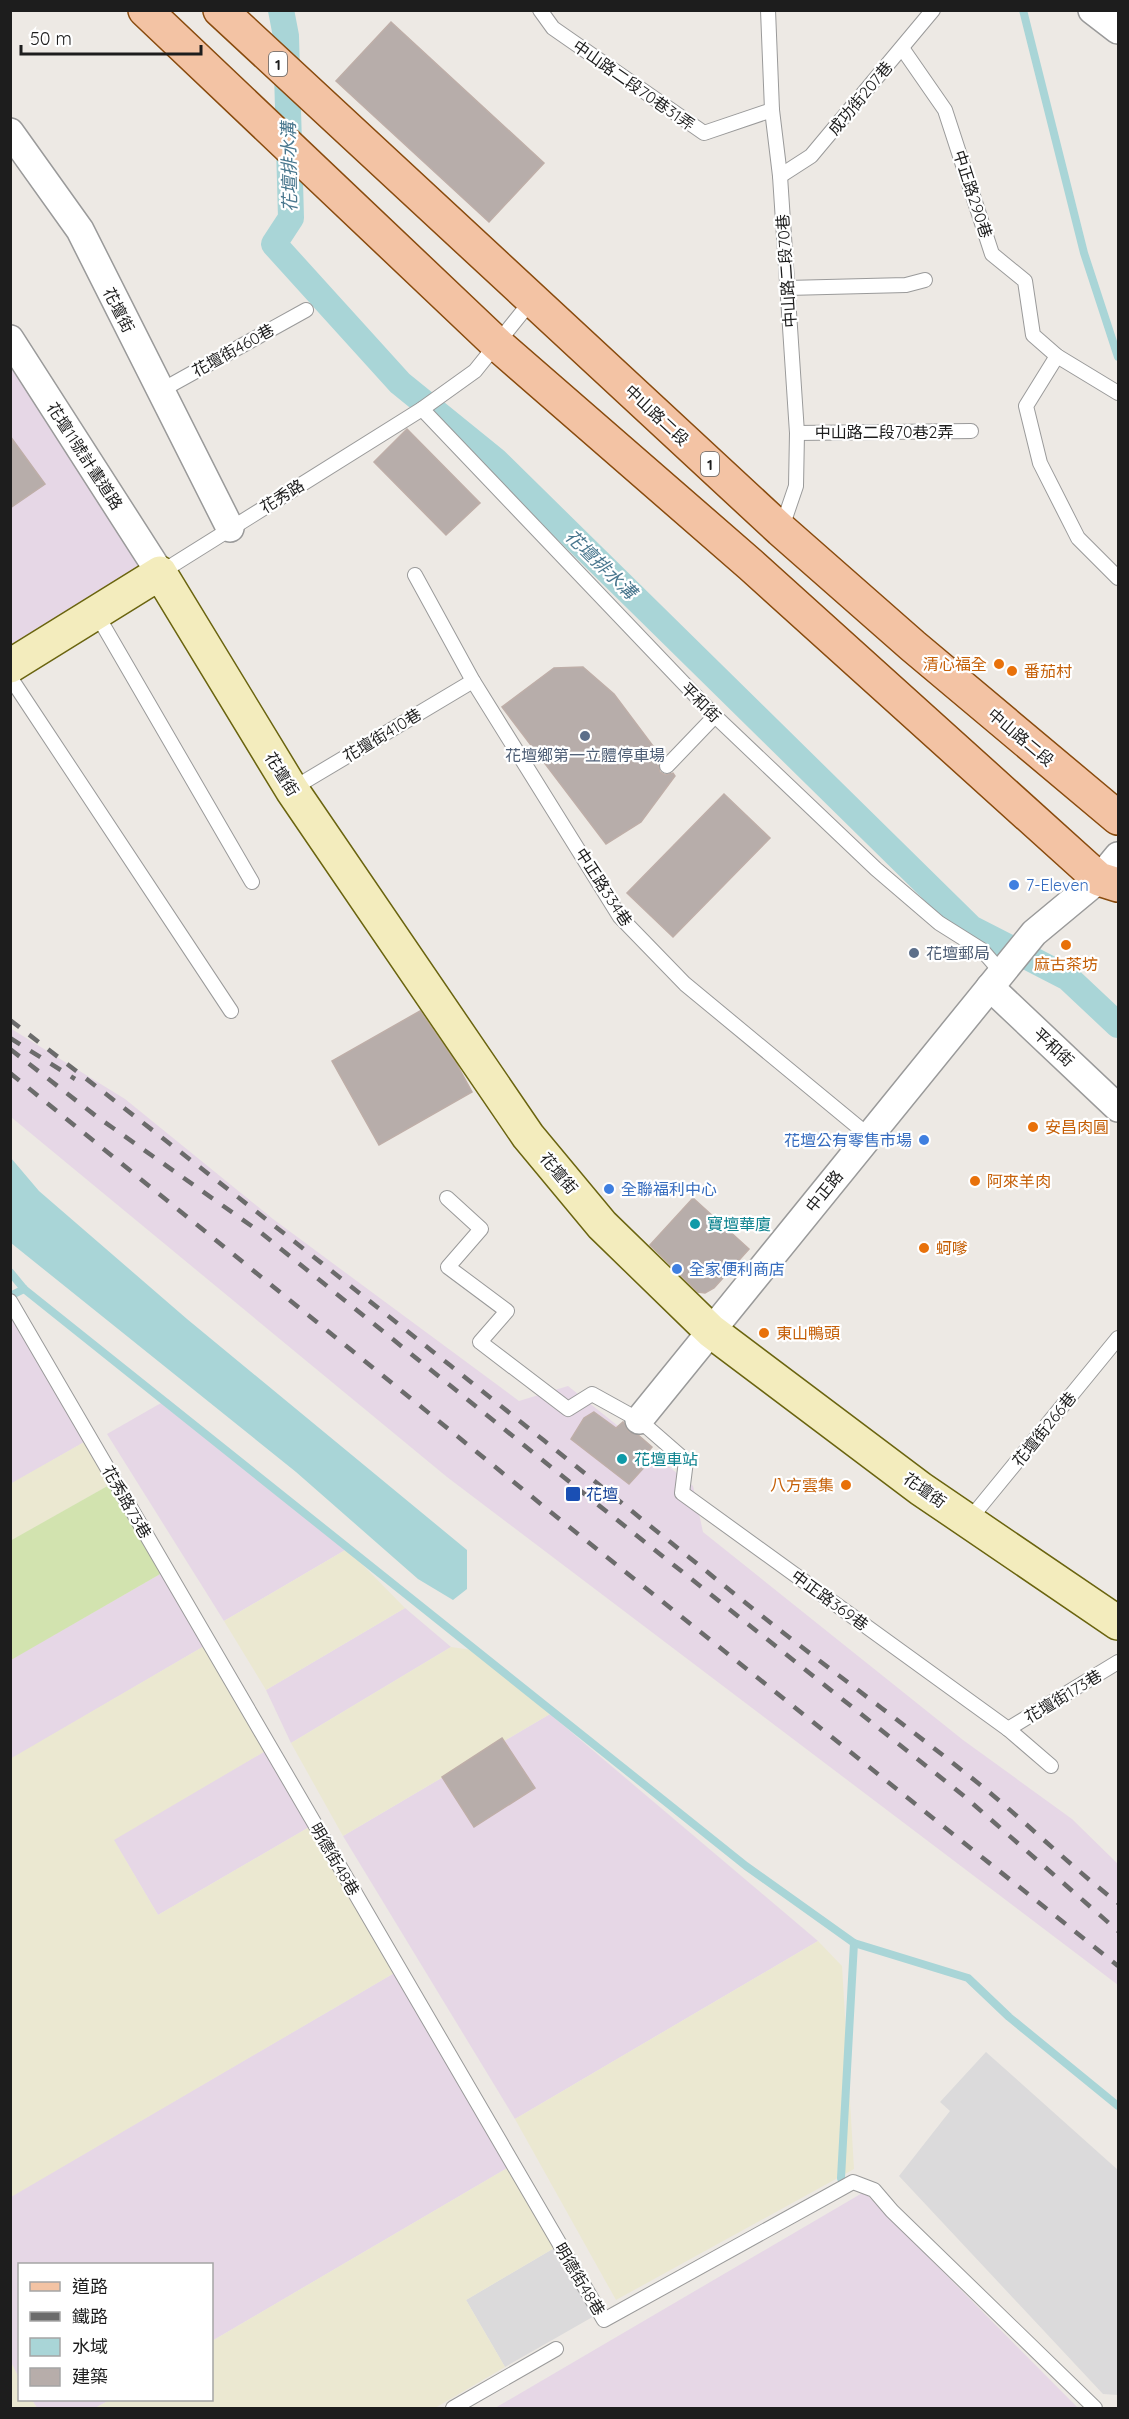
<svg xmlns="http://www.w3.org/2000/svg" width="1129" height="2419" viewBox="0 0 1129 2419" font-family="Quicksand,'Noto Sans TC',sans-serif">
  <rect width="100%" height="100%" fill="#ede9e4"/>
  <!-- residential -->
  <g fill="#dbdadb">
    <path d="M986,2052L1118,2170V2395L1103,2394L899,2176L950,2111L940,2102Z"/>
    <path d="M556,2247L596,2315L505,2367L466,2300Z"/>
  </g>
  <!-- industrial -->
  <g fill="#e6d7e6">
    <path d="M10,356L143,571L10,653Z"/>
    <path d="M10,1028L125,1099L273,1219L519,1401L568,1386L693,1486L703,1532L963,1740L1072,1819L1118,1864V1985L447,1477L11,1117Z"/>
    <path d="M10,1312L86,1441L11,1484H10Z"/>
    <path d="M168,1399L347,1549L224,1621L107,1434Z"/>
    <path d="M162,1573L206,1645L11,1759L10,1660Z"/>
    <path d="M405,1608L451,1647L291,1743L266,1690Z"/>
    <path d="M550,1714L818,1941L515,2119L343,1836Z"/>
    <path d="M267,1750L311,1826L158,1915L113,1839Z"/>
    <path d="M396,1972L509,2167L212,2341V2264H20L19,2378L10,2362V2197Z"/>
    <path d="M864,2192L1078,2408H495Z"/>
    <path d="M32,2400H110L95,2408H37Z"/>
  </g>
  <!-- farmland -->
  <g fill="#ebe8d1">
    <path d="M86,1441L111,1484L11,1541L10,1484Z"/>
    <path d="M347,1549L405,1608L266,1690L224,1621Z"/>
    <path d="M206,1645L267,1750L114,1840L158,1915L311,1826L396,1972L11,2197L10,1759Z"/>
    <path d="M451,1647L472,1650L550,1714L343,1836L291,1743Z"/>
    <path d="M818,1941L842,1966L854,2169L616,2300L515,2119Z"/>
    <path d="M509,2167L556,2247L466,2300L505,2367L435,2408H95L110,2400H212V2341Z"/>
    <path d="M11,2362L19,2378L20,2400H32L37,2408H11Z"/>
  </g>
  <!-- grass -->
  <path fill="#d2e3af" d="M111,1484L162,1573L11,1660L10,1541Z"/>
  <!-- water -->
  <path fill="#a9d5d7" d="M11,1158L39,1191L187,1319L467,1550V1589L453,1600L418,1579L296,1472L11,1243Z"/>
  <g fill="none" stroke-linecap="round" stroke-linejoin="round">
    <!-- stream -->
    <g stroke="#a9d5d7" stroke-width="8">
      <path d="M1023,10L1084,253L1118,357"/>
      <path d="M10,1272L24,1289L746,1866L854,1943L841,2178"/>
      <path d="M10,1296L24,1289"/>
      <path d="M854,1943L968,1978L1009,2017L1118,2106"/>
    </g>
    <!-- canal -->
    <path stroke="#a9d5d7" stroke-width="26" d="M281,10L286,36L291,218L274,244L400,383L495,460L971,928L1068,978L1118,1025"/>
  </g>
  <!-- building -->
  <g fill="#b7adaa" stroke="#beaea8" stroke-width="1.5">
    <path d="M391,22L544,163L489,222L336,81Z"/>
    <path d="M407,429L480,503L446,535L374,462Z"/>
    <path d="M10,436L45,484L10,508Z"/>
    <path d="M583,667L614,694L662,758L658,764L660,772L665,775L673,773L675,776L641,822L606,844L502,707L554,668Z"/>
    <path d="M724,794L770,838L673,937L627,893Z"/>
    <path d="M420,1011L456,1063L472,1092L379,1145L332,1061Z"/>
    <path d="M693,1198L749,1249L714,1288L705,1293L698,1292L650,1245Z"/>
    <path d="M594,1412L616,1428L623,1422L629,1432L638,1435L652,1447L644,1456L649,1462L629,1484L571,1439L584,1418Z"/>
    <path d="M502,1738L535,1788L474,1827L442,1777Z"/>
  </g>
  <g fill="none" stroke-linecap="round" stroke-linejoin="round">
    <defs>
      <g id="lane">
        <path d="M540,10L553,28L704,133L772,110"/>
        <path d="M768,10L772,110L780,176L797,433L796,486L781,530"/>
        <path d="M902,48L945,110L992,254L1025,281L1033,335L1057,356L1118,393"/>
        <path d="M780,176L811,156L933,10"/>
        <path d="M787,288L906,285L925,280"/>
        <path d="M1057,356L1026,406L1040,463L1078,538L1118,578"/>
        <path d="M160,391L306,310"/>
        <path d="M422,409L715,716L876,869L939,923L982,950L1002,973"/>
        <path d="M797,433L971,431"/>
        <path d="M160,573L422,409L475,371L532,300"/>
        <path d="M415,575L473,681L620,917L685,984L869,1136"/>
        <path d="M96,613L252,882"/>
        <path d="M10,677L231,1011"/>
        <path d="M667,766L715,716"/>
        <path d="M292,789L473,681"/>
        <path d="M447,1198L481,1229L448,1267L507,1311L480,1342L568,1409L592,1394L639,1420L686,1461L682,1493L1008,1729L1051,1766"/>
        <path d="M10,1301L604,2320L853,2182L874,2190L892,2211L1095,2408"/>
        <path d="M969,1520L1118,1338"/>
        <path d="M1008,1729L1118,1662"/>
        <path d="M453,2408L556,2349"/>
      </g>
      <g id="street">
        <path d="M1092,10L1118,30"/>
        <path d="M10,132L80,230L230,528"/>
        <path d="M10,339L160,573"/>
        <path d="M990,987L1118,1108"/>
        <path d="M639,1420L1034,933L1099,879L1118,856"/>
      </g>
      <path id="secondary" d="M10,666L160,573L292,790L528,1136L602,1225L711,1331L921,1489L1118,1623"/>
      <g id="primary">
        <path d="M145,10L497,344L751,565L1099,879L1118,885"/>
        <path d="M220,10L781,530L913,646L1118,818"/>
      </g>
    </defs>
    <!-- lane casing -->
    <use href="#lane" stroke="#9a9a9a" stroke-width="16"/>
    <!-- street casing -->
    <use href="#street" stroke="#9a9a9a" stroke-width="30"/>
    <!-- secondary casing -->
    <use href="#secondary" stroke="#6a640f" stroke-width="36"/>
    <!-- primary casing -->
    <use href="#primary" stroke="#894b0e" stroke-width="36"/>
    <!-- lane -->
    <use href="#lane" stroke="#fff" stroke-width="14"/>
    <!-- street -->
    <use href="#street" stroke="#fff" stroke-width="27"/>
    <!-- secondary -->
    <use href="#secondary" stroke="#f3ecbd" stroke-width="33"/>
    <!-- primary -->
    <use href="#primary" stroke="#f3c3a4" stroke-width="33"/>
    <!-- rail -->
    <g stroke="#6b6b6b" stroke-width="4.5" stroke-dasharray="12 12" stroke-linecap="butt">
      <path d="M10,1020C259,1211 503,1407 747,1604C823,1665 902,1722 978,1783C1026,1822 1069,1865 1118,1903"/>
      <path d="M10,1038L75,1079"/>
      <path d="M10,1049L96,1116L260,1232L587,1496L964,1796L1118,1931"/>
      <path d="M10,1073L563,1522L1118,1966"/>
    </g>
  </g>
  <!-- markers -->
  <g fill="#e8710a" stroke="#fff" stroke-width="2">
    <circle cx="999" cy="664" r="6"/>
    <circle cx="1012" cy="671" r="6"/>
    <circle cx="1066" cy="945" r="6"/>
    <circle cx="1033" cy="1127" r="6"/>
    <circle cx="975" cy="1181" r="6"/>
    <circle cx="924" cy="1248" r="6"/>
    <circle cx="764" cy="1333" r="6"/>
    <circle cx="846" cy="1485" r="6"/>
  </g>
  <g fill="#5c6f8a" stroke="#fff" stroke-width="2">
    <circle cx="585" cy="736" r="6"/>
    <circle cx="914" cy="953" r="6"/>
  </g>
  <g fill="#3f7fe0" stroke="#fff" stroke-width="2">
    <circle cx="1014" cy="885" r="6"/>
    <circle cx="924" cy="1140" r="6"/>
    <circle cx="609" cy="1189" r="6"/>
    <circle cx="677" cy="1269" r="6"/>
  </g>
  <g fill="#0f9aa8" stroke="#fff" stroke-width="2">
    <circle cx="695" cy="1224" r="6"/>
    <circle cx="622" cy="1459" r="6"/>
  </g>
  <rect fill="#1a4fb4" stroke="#fff" stroke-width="2" x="565" y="1486" width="16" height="16" rx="3"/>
  <g text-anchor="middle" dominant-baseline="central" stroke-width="4.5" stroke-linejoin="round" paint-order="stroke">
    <!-- shield labels -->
    <g fill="#fff" stroke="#616161" stroke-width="1.5">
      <rect x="269" y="52" width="18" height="24" rx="4.5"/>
      <rect x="701" y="452" width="18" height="24" rx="4.5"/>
    </g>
    <g font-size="15" font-weight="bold" fill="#1d1d1d">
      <text x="278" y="64">1</text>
      <text x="710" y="464">1</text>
    </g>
    <!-- street labels -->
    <g font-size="16" fill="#1d1d1d" stroke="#fff">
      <text transform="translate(634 85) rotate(35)">中山路二段70巷31弄</text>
      <text transform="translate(860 98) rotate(-50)">成功街207巷</text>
      <text transform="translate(973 194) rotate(72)">中正路290巷</text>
      <text transform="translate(786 271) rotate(-94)">中山路二段70巷</text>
      <text transform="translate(119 310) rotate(63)">花壇街</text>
      <text transform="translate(233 350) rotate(-29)">花壇街460巷</text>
      <text transform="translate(657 415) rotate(43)">中山路二段</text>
      <text x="884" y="432">中山路二段70巷2弄</text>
      <text transform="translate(85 456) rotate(57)">花壇11號計畫道路</text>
      <text transform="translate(282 496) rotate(-32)">花秀路</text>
      <text transform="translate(701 702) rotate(45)">平和街</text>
      <text transform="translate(382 735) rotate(-31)">花壇街410巷</text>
      <text transform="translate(1021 737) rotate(40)">中山路二段</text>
      <text transform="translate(282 774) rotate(58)">花壇街</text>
      <text transform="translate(604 887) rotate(57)">中正路334巷</text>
      <text transform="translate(1054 1047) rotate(43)">平和街</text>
      <text transform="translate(559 1173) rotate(50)">花壇街</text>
      <text transform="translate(824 1191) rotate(-51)">中正路</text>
      <text transform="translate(1044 1429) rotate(-51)">花壇街266巷</text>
      <text transform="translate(925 1490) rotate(35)">花壇街</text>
      <text transform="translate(127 1502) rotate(60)">花秀路73巷</text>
      <text transform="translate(830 1600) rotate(36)">中正路369巷</text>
      <text transform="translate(1063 1696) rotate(-31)">花壇街173巷</text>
      <text transform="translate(335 1859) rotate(60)">明德街48巷</text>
      <text transform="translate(580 2279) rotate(59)">明德街48巷</text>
    </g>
    <!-- food labels -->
    <g font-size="16" fill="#c56008" stroke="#fff" text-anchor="start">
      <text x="987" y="664" text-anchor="end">清心福全</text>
      <text x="1024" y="671">番茄村</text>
      <text x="1066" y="964" text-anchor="middle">麻古茶坊</text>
      <text x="1045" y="1127">安昌肉圓</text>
      <text x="987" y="1181">阿來羊肉</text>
      <text x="936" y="1248">蚵嗲</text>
      <text x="776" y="1333">東山鴨頭</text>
      <text x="834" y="1485" text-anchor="end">八方雲集</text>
    </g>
    <!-- service labels -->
    <g font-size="16" fill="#4e5e75" stroke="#fff">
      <text x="585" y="755">花壇鄉第一立體停車場</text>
      <text x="926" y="953" text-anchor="start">花壇郵局</text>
    </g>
    <!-- shop labels -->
    <g font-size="16" fill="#366cbe" stroke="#fff" text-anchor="start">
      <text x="1026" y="885">7-Eleven</text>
      <text x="912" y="1140" text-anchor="end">花壇公有零售市場</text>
      <text x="621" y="1189">全聯福利中心</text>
      <text x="689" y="1269">全家便利商店</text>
    </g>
    <!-- culture labels -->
    <g font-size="16" fill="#0d838f" stroke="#fff" text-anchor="start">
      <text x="707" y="1224">寶壇華廈</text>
      <text x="634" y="1459">花壇車站</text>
    </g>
    <!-- transit labels -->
    <g font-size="16" fill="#164399" stroke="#fff" text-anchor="start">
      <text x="586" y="1494">花壇</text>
    </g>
    <!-- water labels -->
    <g font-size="18" font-style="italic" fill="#49778e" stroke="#fff">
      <text transform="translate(289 167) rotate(-91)">花壇排水溝</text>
      <text transform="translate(601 564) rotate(44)">花壇排水溝</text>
    </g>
  </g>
  <!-- border -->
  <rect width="1129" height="2419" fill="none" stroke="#1d1d1d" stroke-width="24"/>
  <!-- legend -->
  <rect x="18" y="2263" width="195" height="138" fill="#ffffff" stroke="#a5a5a5" stroke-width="1.5"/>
  <rect x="30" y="2282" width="30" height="9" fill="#f3c3a4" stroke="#a5a5a5" stroke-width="1.5"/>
  <text x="72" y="2293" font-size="18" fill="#1d1d1d">道路</text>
  <rect x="30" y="2312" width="30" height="9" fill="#6b6b6b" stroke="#a5a5a5" stroke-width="1.5"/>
  <text x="72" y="2323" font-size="18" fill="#1d1d1d">鐵路</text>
  <rect x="30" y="2338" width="30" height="18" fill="#a9d5d7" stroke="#a5a5a5" stroke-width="1.5"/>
  <text x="72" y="2353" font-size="18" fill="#1d1d1d">水域</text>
  <rect x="30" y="2368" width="30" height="18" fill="#b7adaa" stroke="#a5a5a5" stroke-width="1.5"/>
  <text x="72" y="2383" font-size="18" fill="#1d1d1d">建築</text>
  <!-- scale -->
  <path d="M21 45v9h180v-9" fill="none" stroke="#1d1d1d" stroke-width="3"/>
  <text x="30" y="45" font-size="18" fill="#1d1d1d" stroke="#ffffff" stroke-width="4.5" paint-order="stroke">50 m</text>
</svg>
